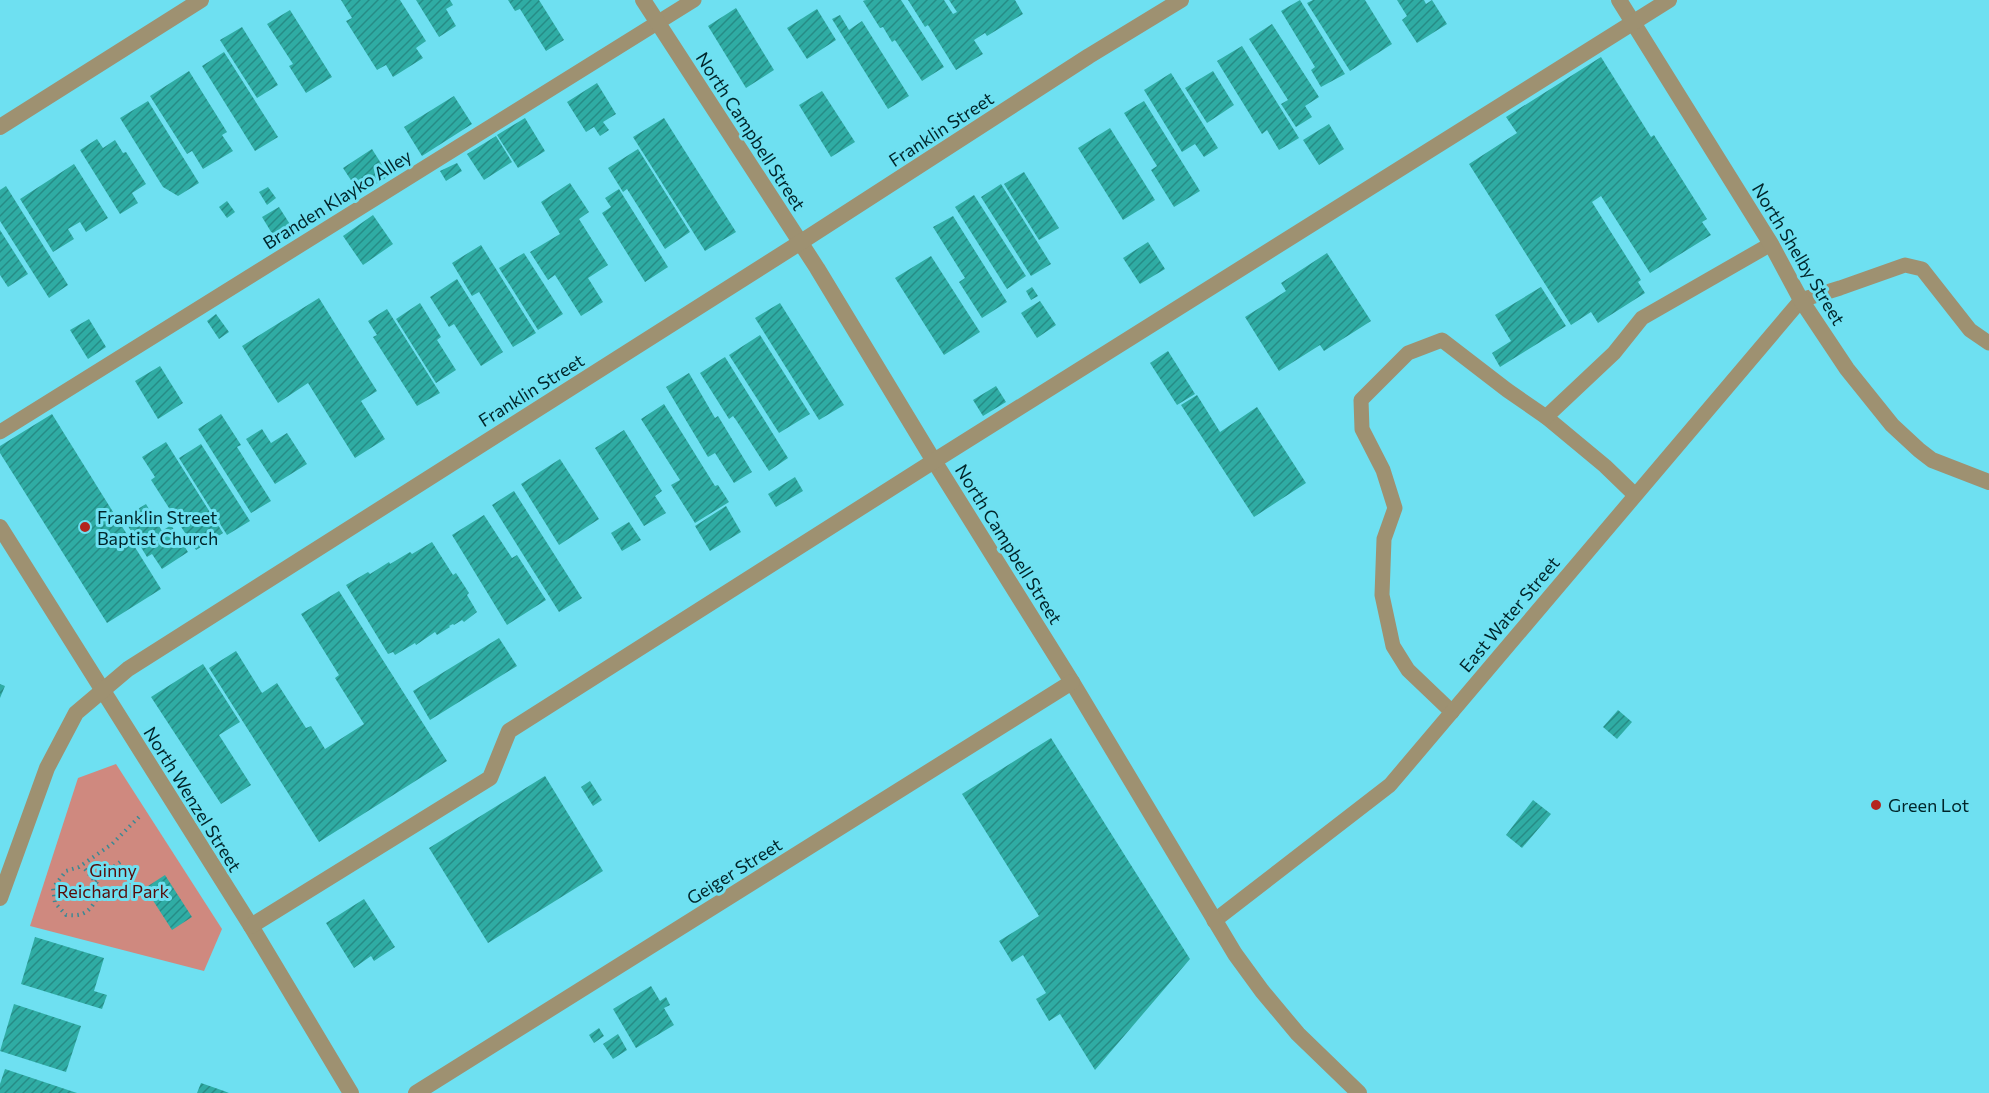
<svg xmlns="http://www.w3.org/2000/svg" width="1989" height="1093" viewBox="0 0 1989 1093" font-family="Commissioner,sans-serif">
  <defs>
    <pattern id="building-hatch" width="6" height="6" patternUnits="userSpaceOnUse" patternTransform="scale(1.5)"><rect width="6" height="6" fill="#2faca4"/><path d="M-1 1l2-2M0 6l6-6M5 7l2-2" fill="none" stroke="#268c86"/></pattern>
  </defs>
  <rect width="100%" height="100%" fill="#6ee0f1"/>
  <!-- green -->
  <path fill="#cf897f" d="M116,764L222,929L204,971L30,926L78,778Z"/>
  <!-- building -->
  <g fill="url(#building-hatch)">
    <path d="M341,0H400L426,41L416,48L423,58L393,77L386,65L377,70L346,21L352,18Z"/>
    <path d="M416,0H450L453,5L446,9L456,26L439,37Z"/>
    <path d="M508,0H539L564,40L546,51L520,9L515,11Z"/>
    <path d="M866,0H901L944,67L922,81L895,40L892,42L883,27L880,28L863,1Z"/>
    <path d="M908,0H944L953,14L957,12L949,0H1015L1023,14L987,36L985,33L974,40L961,20L983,54L956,70L928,25L925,27Z"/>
    <path d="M1300,0L1345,74L1321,87L1311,70L1315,67L1281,11Z"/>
    <path d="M1313,0H1365L1392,44L1350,71L1307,3Z"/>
    <path d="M1397,0H1424L1426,4L1432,0L1447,24L1417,43L1402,20L1407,16Z"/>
    <path d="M736,8L774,70L746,88L708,26Z"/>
    <path d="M817,9L836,40L807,59L787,28Z"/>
    <path d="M290,10L332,77L306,93L289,66L293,64L267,24Z"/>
    <path d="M840,15L849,30L862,21L909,96L888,109L832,19Z"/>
    <path d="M1272,24L1319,97L1305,106L1312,117L1296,127L1281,104L1288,100L1249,39Z"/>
    <path d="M242,27L278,85L257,98L220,40Z"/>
    <path d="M1242,46L1299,138L1279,150L1267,130L1262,134L1217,61Z"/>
    <path d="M224,52L278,137L255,151L202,66Z"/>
    <path d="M1601,57L1651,137L1654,135L1707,219L1702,222L1711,235L1650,273L1601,196L1592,202L1641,280L1638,282L1645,293L1598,323L1591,312L1571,325L1469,164L1517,133L1506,117Z"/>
    <path d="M189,71L227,132L222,135L233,151L203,169L192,151L187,154L150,96Z"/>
    <path d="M1213,71L1234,105L1207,123L1185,88Z"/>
    <path d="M1171,73L1218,148L1204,157L1195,144L1182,152L1144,90Z"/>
    <path d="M597,83L616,114L603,122L609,130L600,136L594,127L586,132L567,102Z"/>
    <path d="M822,91L855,142L831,157L799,105Z"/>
    <path d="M454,96L472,124L422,156L404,127Z"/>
    <path d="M148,101L199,183L178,196L163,187L120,118Z"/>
    <path d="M1144,101L1200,191L1174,207L1151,170L1157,166L1124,113Z"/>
    <path d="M525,118L545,151L518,168L497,135Z"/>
    <path d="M664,118L736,232L705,251L633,137Z"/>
    <path d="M1329,124L1344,149L1319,165L1303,140Z"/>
    <path d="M1110,128L1155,200L1123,220L1078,148Z"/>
    <path d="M496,136L512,162L484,180L467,154Z"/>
    <path d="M97,139L103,148L115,140L123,153L126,152L146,184L132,193L138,203L120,214L80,150Z"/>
    <path d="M372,149L389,176L360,194L343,168Z"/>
    <path d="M638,149L690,232L665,249L627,189L623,192L608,168Z"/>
    <path d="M457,163L462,171L446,181L440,171Z"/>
    <path d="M74,164L108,218L86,232L80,222L68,229L74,239L53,252L20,199Z"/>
    <path d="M1024,172L1059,228L1039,240L1004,184Z"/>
    <path d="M570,183L589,212L579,219L608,265L588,278L603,302L581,316L555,275L548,280L530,252L560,234L541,202Z"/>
    <path d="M1001,184L1051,264L1031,276L981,197Z"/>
    <path d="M6,186L68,285L49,298L0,221V190Z"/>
    <path d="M268,187L276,198L267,205L259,192Z"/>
    <path d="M619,189L668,267L645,282L602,213L611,207L605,198Z"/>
    <path d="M974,195L1026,276L1007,289L955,207Z"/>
    <path d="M227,201L235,212L227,218L219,207Z"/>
    <path d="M279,207L293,229L276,240L262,217Z"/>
    <path d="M373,215L393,244L363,265L343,236Z"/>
    <path d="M953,216L1007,302L982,318L959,282L965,278L933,227Z"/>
    <path d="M0,230L28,274L8,287L0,275Z"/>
    <path d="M1148,242L1165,269L1140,284L1123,258Z"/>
    <path d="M481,245L536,333L513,347L479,292L472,296L452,263Z"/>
    <path d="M524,253L563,314L538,330L499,268Z"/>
    <path d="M1327,253L1371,321L1324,351L1320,345L1279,371L1245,317L1286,291L1281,283Z"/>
    <path d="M931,256L980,332L944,355L895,278Z"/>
    <path d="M457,279L503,352L481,366L454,324L449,327L430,297Z"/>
    <path d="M1032,287L1038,296L1031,300L1026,291Z"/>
    <path d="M1541,287L1566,326L1500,367L1492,353L1511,341L1495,315Z"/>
    <path d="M319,298L377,391L361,401L385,439L355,458L308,383L278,403L242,346Z"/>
    <path d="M1040,301L1056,325L1037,338L1021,313Z"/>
    <path d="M420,303L441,337L437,340L456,370L436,383L396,319Z"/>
    <path d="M780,303L844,405L819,420L755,318Z"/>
    <path d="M387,309L440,393L417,406L373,337L377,335L368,321Z"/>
    <path d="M216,314L229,332L219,339L207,321Z"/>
    <path d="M89,319L106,347L88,359L70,330Z"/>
    <path d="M760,335L810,414L779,433L729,355Z"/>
    <path d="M1168,351L1195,394L1177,405L1150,363Z"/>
    <path d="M725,357L788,458L769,471L736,420L733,416L729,419L700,373Z"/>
    <path d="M160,366L183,403L158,419L135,381Z"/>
    <path d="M689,373L715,418L718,416L752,472L734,483L715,453L708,457L666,387Z"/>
    <path d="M996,386L1006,402L983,416L973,400Z"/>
    <path d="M1197,395L1220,432L1257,407L1306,483L1254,517L1181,405Z"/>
    <path d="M664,404L715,486L718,485L729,502L695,523L671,485L680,480L641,419Z"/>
    <path d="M52,414L161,589L107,623L0,453V446Z"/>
    <path d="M221,414L241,445L237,447L271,501L251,513L198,429Z"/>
    <path d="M262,429L271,443L287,433L307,464L275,484L246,439Z"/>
    <path d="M624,430L662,491L655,496L666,513L644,526L595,448Z"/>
    <path d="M166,442L223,533L196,550L151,480L155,477L142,457Z"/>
    <path d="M201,444L250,521L227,535L179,458Z"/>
    <path d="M560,459L599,519L559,545L521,484Z"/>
    <path d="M795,477L803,491L776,507L768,494Z"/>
    <path d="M514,491L582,598L559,612L492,505Z"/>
    <path d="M146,504L162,531L171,525L188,552L162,569L152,554L147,557L123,518Z"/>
    <path d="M726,506L741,532L710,551L695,526Z"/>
    <path d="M484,515L512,558L517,555L546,600L507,625L452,535Z"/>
    <path d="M629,522L641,540L622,551L611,533Z"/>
    <path d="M432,542L453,575L456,573L469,593L467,595L477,612L464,622L462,620L454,625L453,624L449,626L450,627L437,635L435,632L416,645L415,643L395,655L393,652L388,654L346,585L368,572L370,574L389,562L390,564L410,552L412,554Z"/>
    <path d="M339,591L447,761L319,842L209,668L236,651L262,693L277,683L306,728L311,726L325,749L364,724L335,678L339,675L301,614Z"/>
    <path d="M499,638L517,666L430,720L413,691Z"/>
    <path d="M203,664L240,722L219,735L251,785L221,804L151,697Z"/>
    <path d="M0,684L5,686L0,698Z"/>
    <path d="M1618,710L1632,722L1617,739L1603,727Z"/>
    <path d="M1051,738L1190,959L1095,1070L1060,1014L1049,1021L1036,999L1046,993L1023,955L1012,962L999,941L1039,916L962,794Z"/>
    <path d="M545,776L603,871L488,943L429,848Z"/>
    <path d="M590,781L602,800L593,806L581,787Z"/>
    <path d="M1533,800L1551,814L1522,848L1506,835Z"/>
    <path d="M165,875L192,917L172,930L145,888Z"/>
    <path d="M364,899L395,947L374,961L371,956L354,968L326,923Z"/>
    <path d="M35,937L104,958L94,991L107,995L102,1009L21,984Z"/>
    <path d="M651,986L660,1001L666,997L670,1005L664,1008L674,1025L636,1048L613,1009Z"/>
    <path d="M14,1004L81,1026L66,1072L0,1051Z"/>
    <path d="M599,1028L604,1036L594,1043L589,1035Z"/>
    <path d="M618,1034L627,1050L613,1059L603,1044Z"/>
    <path d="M5,1069L77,1093H0V1084Z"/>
    <path d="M201,1083L224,1091L229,1093H197Z"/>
  </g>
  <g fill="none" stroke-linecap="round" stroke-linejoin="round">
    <!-- path -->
    <g stroke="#3b8994" stroke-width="4" stroke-dasharray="1.5 4.5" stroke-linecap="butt">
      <path d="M85,869L98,885L99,895C90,911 85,917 66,915L55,903L53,888L66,871L79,867L112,844L139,817"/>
      <path d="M95,881L120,862"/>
    </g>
    <!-- service -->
    <g stroke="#9e9171" stroke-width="15">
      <path d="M1546,417L1605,466L1635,495"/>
      <path d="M0,432L694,0"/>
      <path d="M1452,712L1408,670L1393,646L1382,595L1384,539L1395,508L1383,470L1362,429L1361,400L1408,353L1442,340L1507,390L1546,417L1614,353L1642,318L1771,244"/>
      <path d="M1214,921L1390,785L1801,300L1840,288L1905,265L1922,269L1970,330L1989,343"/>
    </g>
    <!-- minor -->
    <g stroke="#9e9171" stroke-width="16">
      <path d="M643,0L817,268L929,453L1072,682L1235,954L1262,991L1298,1034L1359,1093"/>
      <path d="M1619,0L1771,244L1801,300L1847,369L1892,425L1919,450L1932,460L1989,482"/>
      <path d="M0,127L201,0"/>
      <path d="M0,527L251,926L351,1093"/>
      <path d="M0,898L47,768L76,713L128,669L801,242L1089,56L1181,0"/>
      <path d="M251,926L490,778L509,731L934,461L1669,0"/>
      <path d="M416,1093L1072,682"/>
    </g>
  </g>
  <!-- markers -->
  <g fill="#b4251e" stroke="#6ee0f1" stroke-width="2">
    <circle cx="85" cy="527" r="6"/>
    <circle cx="1876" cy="805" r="6"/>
  </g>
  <g text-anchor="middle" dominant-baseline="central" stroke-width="6" stroke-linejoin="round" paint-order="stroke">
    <!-- street labels -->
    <g font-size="18" fill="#00252a" stroke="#6ee0f1">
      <text transform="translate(941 129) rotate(-33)">Franklin Street</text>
      <text transform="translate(751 131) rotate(57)">North Campbell Street</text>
      <text transform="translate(337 199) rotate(-32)">Branden Klayko Alley</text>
      <text transform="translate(1799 254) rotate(59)">North Shelby Street</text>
      <text transform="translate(531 390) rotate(-32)">Franklin Street</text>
      <text transform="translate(1009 544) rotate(58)">North Campbell Street</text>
      <text transform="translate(1509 614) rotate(-50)">East Water Street</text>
      <text transform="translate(193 799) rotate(58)">North Wenzel Street</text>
      <text transform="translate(734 871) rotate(-32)">Geiger Street</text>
    </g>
    <!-- poi labels -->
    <g font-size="18" fill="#00252a" stroke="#6ee0f1" text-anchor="start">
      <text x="97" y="517">Franklin Street<tspan x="97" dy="21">Baptist Church</tspan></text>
      <text x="1888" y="805">Green Lot</text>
    </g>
    <!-- park labels -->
    <g font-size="18" fill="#590c09" stroke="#6ee0f1">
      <text x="113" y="870">Ginny<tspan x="113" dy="21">Reichard Park</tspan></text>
    </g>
  </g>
</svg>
